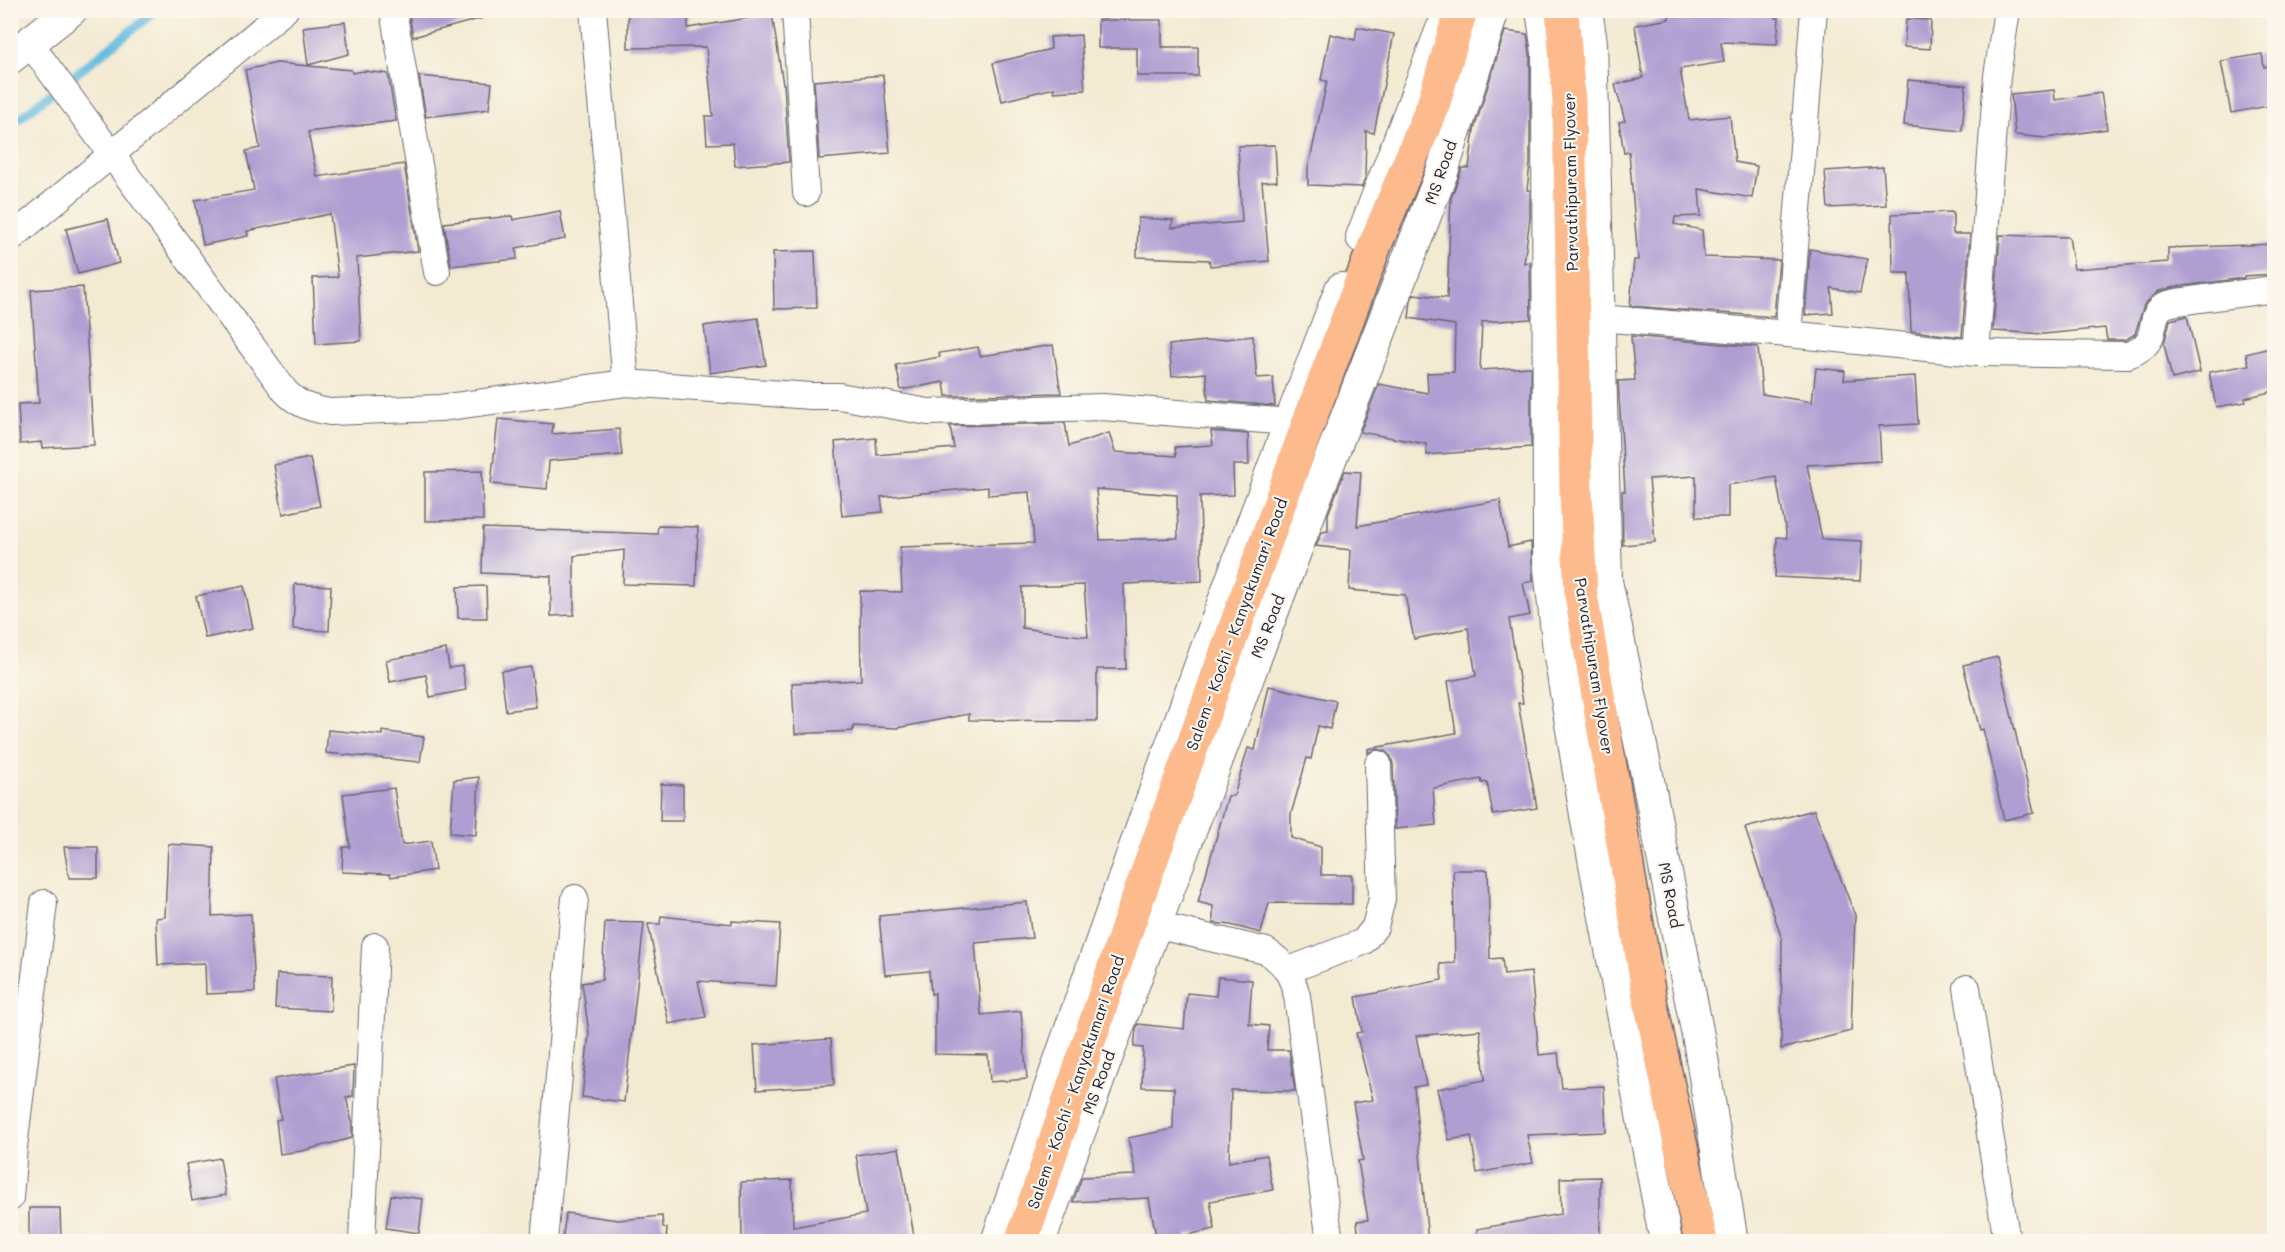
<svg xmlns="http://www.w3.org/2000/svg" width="2285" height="1252" viewBox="0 0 2285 1252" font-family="Mali,sans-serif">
  <rect width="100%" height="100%" fill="#fbf7ec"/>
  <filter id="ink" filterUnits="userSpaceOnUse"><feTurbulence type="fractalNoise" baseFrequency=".0167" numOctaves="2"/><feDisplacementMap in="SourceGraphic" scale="12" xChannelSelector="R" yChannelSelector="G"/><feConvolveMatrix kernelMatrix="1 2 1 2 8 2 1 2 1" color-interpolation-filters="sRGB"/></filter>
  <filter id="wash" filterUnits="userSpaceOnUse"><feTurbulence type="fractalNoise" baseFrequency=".008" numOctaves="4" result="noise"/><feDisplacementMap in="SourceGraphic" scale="24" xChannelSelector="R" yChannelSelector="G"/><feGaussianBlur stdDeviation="1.35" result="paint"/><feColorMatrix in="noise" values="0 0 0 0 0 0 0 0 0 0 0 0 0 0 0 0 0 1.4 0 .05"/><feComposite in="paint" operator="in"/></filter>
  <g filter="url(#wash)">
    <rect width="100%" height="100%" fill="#f3ead2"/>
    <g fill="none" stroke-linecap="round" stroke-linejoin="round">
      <!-- stream -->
      <path stroke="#61bade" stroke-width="9" d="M10,126L157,10"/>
    </g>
    <g id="blocks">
      <!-- building -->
      <g fill="#ae9ed2" fill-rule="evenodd">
        <path d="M408,10H482L483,18L413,37Z"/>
        <path d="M628,10H688V28L772,14L783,84H784L789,162L735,166L733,143L707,144L705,116H713L706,47L628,48Z"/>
        <path d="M1669,10H1777L1776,18H1779L1777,44L1721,42L1724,62L1680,69L1689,120L1730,116L1735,162L1757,166L1752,198L1699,189L1701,216L1675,217L1674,224L1702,230L1704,257L1779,260L1774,317L1630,306L1634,260H1638L1629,152L1624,153L1619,122L1625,121L1615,85L1643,78L1635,25L1669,19Z"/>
        <path d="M1906,19L1931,20L1930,49L1904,47Z"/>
        <path d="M1098,20H1162V47H1198V76H1137V48H1098Z"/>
        <path d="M345,22L349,54L308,65L303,27Z"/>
        <path d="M1357,27L1394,34L1374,133L1366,131L1365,178L1362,187L1308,185V169L1327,81L1321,80L1330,34L1355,40Z"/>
        <path d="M1505,31L1527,34L1530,53V164L1527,190H1530V218L1524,263L1530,262L1531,319L1482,322L1480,370L1531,367V447L1427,455L1426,444L1360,432L1379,384L1428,393L1427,373L1454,372L1455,325L1409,318L1411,300L1414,294L1447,298L1451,198L1462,168H1469L1474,130Z"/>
        <path d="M1081,35L1085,90L1054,92V88L1002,101L993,63L1051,49L1050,37Z"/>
        <path d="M2262,54L2264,67L2274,65V105L2231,113L2221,61Z"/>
        <path d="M277,63L351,70L352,73L364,71L388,74L396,121L308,132L317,177L404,164L418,251L357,258L361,341L316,344L313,278L338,277L330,214L247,231L248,236L203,245L195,200L254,190L246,151L260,148L245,70Z"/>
        <path d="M883,75L890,153L819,159L814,81Z"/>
        <path d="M419,76L492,83L489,109L426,117Z"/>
        <path d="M1908,80L1966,85L1962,131L1904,125Z"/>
        <path d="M2054,90L2055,100L2101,93L2107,129L2046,138L2015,135L2011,94Z"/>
        <path d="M1275,145L1277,181L1262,182L1269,261L1210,266L1209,260L1137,257L1138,218L1173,220L1172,228L1242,222L1238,146Z"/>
        <path d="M1883,167L1886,205L1828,208L1825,171Z"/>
        <path d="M560,211L565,239L516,248L517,259L451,266L444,223L512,216L513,220Z"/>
        <path d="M1953,212V234H1970L1962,337L1911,331L1909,273H1893L1892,214Z"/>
        <path d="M108,219L119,263L78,274L66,229Z"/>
        <path d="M2000,235L2069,237L2074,269L2168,262V248L2274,244V274L2244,276V278L2175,287L2159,291L2144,305L2135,334L2125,340H2107L2105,328L2044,334L1993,331Z"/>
        <path d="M1810,249L1867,259L1860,293L1831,288L1833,313L1805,315Z"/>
        <path d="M815,251L817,308L774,309L773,252Z"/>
        <path d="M83,287L94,445L42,448L41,442L20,444L18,404L39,403L31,290Z"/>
        <path d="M2187,316L2200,372L2172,379L2164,344L2170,320Z"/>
        <path d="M758,318L766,365L710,373L704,326Z"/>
        <path d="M1253,336L1257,378L1273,377L1275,406L1208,400L1206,373L1172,376L1169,345Z"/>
        <path d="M1631,336L1758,347L1762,394L1812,402L1816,368L1845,371L1844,380L1915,376L1918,424L1879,426L1881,461L1807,465L1822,539L1862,541L1860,581L1775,577L1777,537L1787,538L1776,477L1728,485V517H1696V476L1649,479L1655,542L1623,545L1622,491H1625L1618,381L1635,380Z"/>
        <path d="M1053,345L1061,393L946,396L944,382L901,390L896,365L940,357L939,353L978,347L980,356Z"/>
        <path d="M2274,347V391L2245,398L2246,402L2216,407L2209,372L2249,365L2246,354Z"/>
        <path d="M498,419L553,424L552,434L619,429L622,455L549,461L547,489L491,484Z"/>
        <path d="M1065,423L1069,446L1109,433L1115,452L1176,456L1175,447L1213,445L1211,431L1248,434L1249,465H1233L1234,495L1200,496L1202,581L1124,584L1126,669H1097V721L969,720V714L897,728L853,726V731L795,734L792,683L861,680L860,591L902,592L900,547L1034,543L1030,492L988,495V487L881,497L883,512L842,516L835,442L876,438L877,455L954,448L950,426ZM1096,489L1177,495L1178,538L1100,540ZM1084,585L1088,637L1022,628V587Z"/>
        <path d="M310,458L320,506L283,514L274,465Z"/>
        <path d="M482,471L483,520L425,521V472Z"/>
        <path d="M1345,471L1361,472L1357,526L1500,500L1508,547L1531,542L1533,581L1523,583L1530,615L1509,619L1523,703H1518L1537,808L1493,815L1487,782L1482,783L1481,779L1433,788L1436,825L1395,829L1393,764L1391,757L1385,751L1377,749L1368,753V749L1456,733L1448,681L1476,676L1468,628L1414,639L1405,595L1349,590L1351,550L1316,546L1322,532L1328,531V514Z"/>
        <path d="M658,526L698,527L696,586L623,584L624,550L574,556V615L551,616V576L482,573L483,528L657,534Z"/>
        <path d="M295,584L331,586L329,631L293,629Z"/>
        <path d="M244,586L253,628L205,638L196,596Z"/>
        <path d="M486,586L487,618H458L457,587Z"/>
        <path d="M446,649L449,668L462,666L466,690L430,697L426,675L390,682L386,660Z"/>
        <path d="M1998,657L2034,813L2004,820L1983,729L1980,730L1963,665Z"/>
        <path d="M531,667L536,707L506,711L501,671Z"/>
        <path d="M1269,686L1336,701L1330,729L1318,726L1311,759L1307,758L1291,814V838L1321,847V875H1352V904L1269,903L1261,933L1231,925L1213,923V906L1198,902L1228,796H1234L1248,748L1255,750Z"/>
        <path d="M328,730L382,735V731L424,737L420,762L326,753Z"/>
        <path d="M479,777L476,835L450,833L454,780Z"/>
        <path d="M661,784L683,785V821H660Z"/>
        <path d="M394,788L402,845L431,841L435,870L391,877L390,874L342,872L343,847H350L343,794Z"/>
        <path d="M1814,810L1855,915L1851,1031L1781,1049L1782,939L1745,828Z"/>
        <path d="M168,844L214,847L212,916L251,914L255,992L206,994L205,963L158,965L156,918L165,917Z"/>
        <path d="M64,847H98V878H69Z"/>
        <path d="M1453,870H1488L1490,959L1502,958L1504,975L1531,972L1539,1055L1558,1053L1562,1088L1604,1086L1606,1132L1527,1135L1533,1163L1477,1173L1471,1136L1449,1140L1437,1089L1485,1080L1480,1030L1416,1036L1426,1085L1414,1087L1428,1242H1359L1357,1221L1368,1220L1358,1161L1363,1160L1353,1103L1373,1100L1356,1033L1362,1032L1356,997L1442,980L1440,964L1455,963Z"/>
        <path d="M1027,902L1032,938L975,943L981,1015L1021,1011L1027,1079L990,1082L988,1055L935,1054V993L931,994L929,971L885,975L879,916Z"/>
        <path d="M661,916L732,924V921L780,924L776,986L698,981L706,1017L669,1024L648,924H660Z"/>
        <path d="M605,922L644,923L624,1102L582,1097L589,1033L582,983L602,980Z"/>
        <path d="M277,974L332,976L331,1011L275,1008Z"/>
        <path d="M1218,977L1252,980L1249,1024L1269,1026L1267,1050H1289L1295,1091L1231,1090L1229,1162L1266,1155L1273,1190L1210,1201L1215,1229L1187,1235L1188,1242H1157L1149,1198L1073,1202L1082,1177L1136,1175L1128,1138L1173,1129L1174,1088L1142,1087L1143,1048L1134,1047L1136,1029L1138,1024L1184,1029L1187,993L1216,996Z"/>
        <path d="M831,1039L834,1085L757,1090L754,1045Z"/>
        <path d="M354,1066L353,1096L346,1097L352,1122V1138L302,1151L280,1154L276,1120L281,1119L274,1079Z"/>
        <path d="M899,1148L915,1242H742L741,1182L792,1180L793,1227L866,1214L856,1155Z"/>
        <path d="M220,1158L226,1195L192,1201L186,1164Z"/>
        <path d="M1600,1177V1242H1478L1477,1229L1561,1214L1560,1178Z"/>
        <path d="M391,1195L423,1199L419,1233L386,1228Z"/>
        <path d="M29,1208H60L61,1242H29Z"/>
        <path d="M566,1213L618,1220L662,1216L663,1227L667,1228L666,1242H562Z"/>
      </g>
    </g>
  </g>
  <g filter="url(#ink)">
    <use href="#blocks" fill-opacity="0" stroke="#6b6870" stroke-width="1.5"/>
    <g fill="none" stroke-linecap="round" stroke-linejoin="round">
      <defs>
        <g id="minor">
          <path d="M393,10L437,272"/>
          <path d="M593,10L626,383"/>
          <path d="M795,10L806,193"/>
          <path d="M29,42L285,391C298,405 312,409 330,412L440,408L626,383L811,396H839L928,412L1102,407L1290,422"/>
          <path d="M10,239L285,10"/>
          <path d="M1599,318L1788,334L1976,353L2128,355C2164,342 2145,320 2163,306C2166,304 2173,303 2177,302L2274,289"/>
          <path d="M1788,334L1814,10"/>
          <path d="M1976,353L1997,76L2007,10"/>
          <path d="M1155,925L1266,951C1285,963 1292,975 1297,996L1330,1242"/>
          <path d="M1289,970L1363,942L1375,927L1382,899L1378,764"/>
          <path d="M1967,988L2007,1242"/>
          <path d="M10,1198L14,1147L44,903"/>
          <path d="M362,1242L375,946"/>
          <path d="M544,1242L575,898"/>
        </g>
        <g id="tertiary">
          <path d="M1542,10L1548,52L1549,560L1559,650L1587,821L1666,1242"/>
          <path d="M1586,10L1591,43L1606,581L1646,770L1700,1046L1732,1242"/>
          <path d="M10,58L71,10"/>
          <path d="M1362,237L1442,29"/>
          <path d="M997,1242C1107,922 1220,604 1341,289"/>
          <path d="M1039,1242L1155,925L1314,501L1442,172L1493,10"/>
        </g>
        <g id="trunk">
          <path d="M1562,10L1569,102L1576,494L1581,595L1649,996L1701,1242"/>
          <path d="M1021,1242L1130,920L1307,427L1375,245L1433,105L1461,10"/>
        </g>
      </defs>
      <!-- minor casing -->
      <use href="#minor" stroke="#6b6870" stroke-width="28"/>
      <!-- tertiary casing -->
      <use href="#tertiary" stroke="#6b6870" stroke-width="34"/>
      <!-- trunk casing -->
      <use href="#trunk" stroke="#6b6870" stroke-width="36"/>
      <!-- minor -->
      <use href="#minor" stroke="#fff" stroke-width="26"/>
      <!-- tertiary -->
      <use href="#tertiary" stroke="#fff" stroke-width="32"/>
      <!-- trunk -->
      <use href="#trunk" stroke="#fcba8d" stroke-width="33"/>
    </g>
  </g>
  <g text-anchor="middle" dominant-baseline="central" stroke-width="4.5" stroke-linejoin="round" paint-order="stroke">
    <!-- street labels -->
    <g font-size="16" fill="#22223b" stroke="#fbf7ec">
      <text transform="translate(1440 172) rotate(-71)">MS Road</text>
      <text transform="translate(1570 182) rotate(-91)">Parvathipuram Flyover</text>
      <text transform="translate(1236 624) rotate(-70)">Salem - Kochi - Kanyakumari Road</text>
      <text transform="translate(1267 626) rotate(-69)">MS Road</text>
      <text transform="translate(1595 666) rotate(81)">Parvathipuram Flyover</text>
      <text transform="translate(1671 895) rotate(79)">MS Road</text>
      <text transform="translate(1075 1082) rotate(-71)">Salem - Kochi - Kanyakumari Road</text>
      <text transform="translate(1098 1082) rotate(-70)">MS Road</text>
    </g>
  </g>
  <!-- margin -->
  <rect width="2285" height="1252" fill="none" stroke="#fbf7ec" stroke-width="36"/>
</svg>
